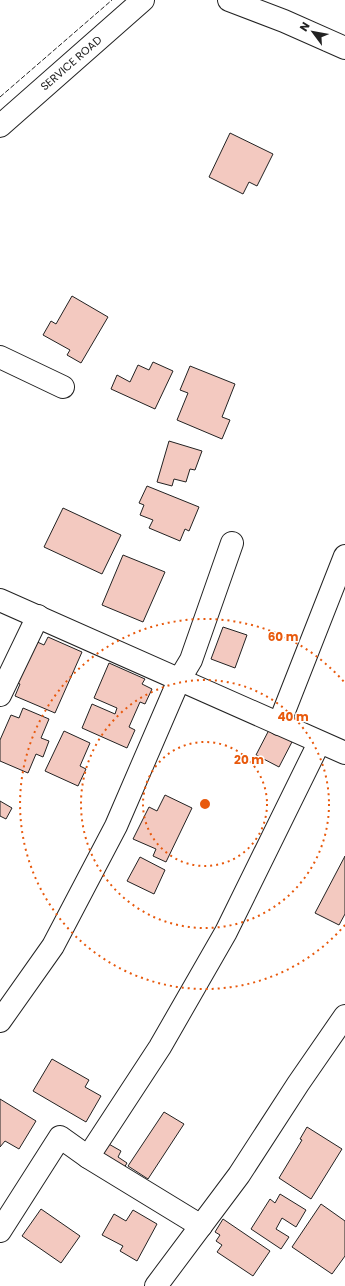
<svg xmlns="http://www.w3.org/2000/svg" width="345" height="1286" viewBox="0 0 345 1286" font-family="Poppins,sans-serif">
  <rect width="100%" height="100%" fill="#fff"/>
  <!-- building -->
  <g fill="#f3c9c0" stroke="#222">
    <path d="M230,133L273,154L257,186L249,182L243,194L209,177Z"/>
    <path d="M72,296L108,317L81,363L67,355L70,350L43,335L51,321L56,324Z"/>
    <path d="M153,362L173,371L155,409L111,389L117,375L130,382L138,365L149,370Z"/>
    <path d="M190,366L235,384L222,417L230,420L222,439L177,420L188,393L180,390Z"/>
    <path d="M169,441L202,451L195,470L190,469L186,482L174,479L172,486L157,482Z"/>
    <path d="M147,486L199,507L189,531L185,529L180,541L149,528L153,520L140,515L144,505L139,503Z"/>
    <path d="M63,508L121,535L102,574L44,547Z"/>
    <path d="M123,555L165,572L143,622L102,605Z"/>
    <path d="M223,627L247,635L235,668L211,659Z"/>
    <path d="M48,637L82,652L55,713L15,696L20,684L15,682L33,640L44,645Z"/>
    <path d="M109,663L145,679L142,684L152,689L145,704L140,702L129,727L135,730L127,748L82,728L92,704L115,714L117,708L94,698Z"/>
    <path d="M23,708L49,719L41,738L49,741L43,757L36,754L28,773L0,761V740L11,715L19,718Z"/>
    <path d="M270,728L293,740L279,767L256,755Z"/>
    <path d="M64,731L90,743L80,766L86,769L78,786L45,771Z"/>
    <path d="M165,795L192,808L166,862L153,856L156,849L133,839L149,807L157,811Z"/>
    <path d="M0,801L12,808L6,819L0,816Z"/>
    <path d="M345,856V914L339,925L315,913Z"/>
    <path d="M140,857L165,870L154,894L127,881Z"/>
    <path d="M52,1059L89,1080L85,1087L101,1096L86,1122L33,1091Z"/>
    <path d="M0,1099L36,1121L19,1149L5,1141L0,1147Z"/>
    <path d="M164,1112L184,1124L148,1179L128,1166Z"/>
    <path d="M307,1127L342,1149L311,1199L279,1178L302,1140L300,1139Z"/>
    <path d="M100,1139L121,1151L118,1157L127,1163L124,1168L94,1150Z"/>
    <path d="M280,1194L306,1210L296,1227L282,1218L276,1229L289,1237L281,1249L251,1229L270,1199L275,1203Z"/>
    <path d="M321,1204L345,1221V1256L332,1274L292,1247Z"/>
    <path d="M41,1209L80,1236L61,1263L22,1236Z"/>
    <path d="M133,1210L157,1224L137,1261L120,1251L123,1246L102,1235L114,1214L126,1221Z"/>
    <path d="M223,1219L270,1251L253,1276L217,1252L222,1245L216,1241L220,1235L215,1232Z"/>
  </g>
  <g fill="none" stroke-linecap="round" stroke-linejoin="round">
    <defs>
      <g id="minor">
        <path d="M229,0L284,21L345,48"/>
        <path d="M0,126L143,0"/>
        <path d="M0,357L63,387"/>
        <path d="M0,600L345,753"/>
        <path d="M0,695L38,616"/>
        <path d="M279,724L345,556"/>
        <path d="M0,1021L53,946L116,826L179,680L191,660L232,543"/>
        <path d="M88,1157L201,1226"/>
        <path d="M0,1231L60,1137L88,1157L160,1047L226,932L319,743"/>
        <path d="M156,1286L239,1175L298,1084L345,1016"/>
      </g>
    </defs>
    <!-- minor casing -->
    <use href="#minor" stroke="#222" stroke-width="24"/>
    <!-- minor -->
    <use href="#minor" stroke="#fff" stroke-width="22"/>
    <!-- fence -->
    <path stroke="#222" stroke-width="1" stroke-dasharray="5 2" stroke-linecap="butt" d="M0,97L112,0"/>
  </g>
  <!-- distance rings -->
  <g fill="none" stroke="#e8590c" stroke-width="2" stroke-dasharray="2 4">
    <circle cx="205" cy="804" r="62"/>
    <circle cx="205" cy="804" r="124"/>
    <path d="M345 925A185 185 0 1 1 345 683"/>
  </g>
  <g text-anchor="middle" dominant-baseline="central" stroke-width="3" stroke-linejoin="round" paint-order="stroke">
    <!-- street labels -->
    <g font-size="11" fill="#222" stroke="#fff">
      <text transform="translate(71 63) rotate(-41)">SERVICE ROAD</text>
    </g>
  </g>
  <circle cx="205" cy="804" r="6" fill="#e8590c" stroke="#fff" stroke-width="2"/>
  <g font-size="12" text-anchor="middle" font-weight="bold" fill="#e8590c" stroke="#fff" stroke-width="3" stroke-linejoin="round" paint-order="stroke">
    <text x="283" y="641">60 m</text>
    <text x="293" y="721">40 m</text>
    <text x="249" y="764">20 m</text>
  </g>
  <!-- north arrow -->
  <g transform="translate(313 32) rotate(302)" stroke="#ffffff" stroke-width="3" paint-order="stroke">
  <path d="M0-3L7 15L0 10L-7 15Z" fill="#222222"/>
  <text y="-6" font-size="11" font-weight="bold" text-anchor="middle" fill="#222222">N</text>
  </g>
</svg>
